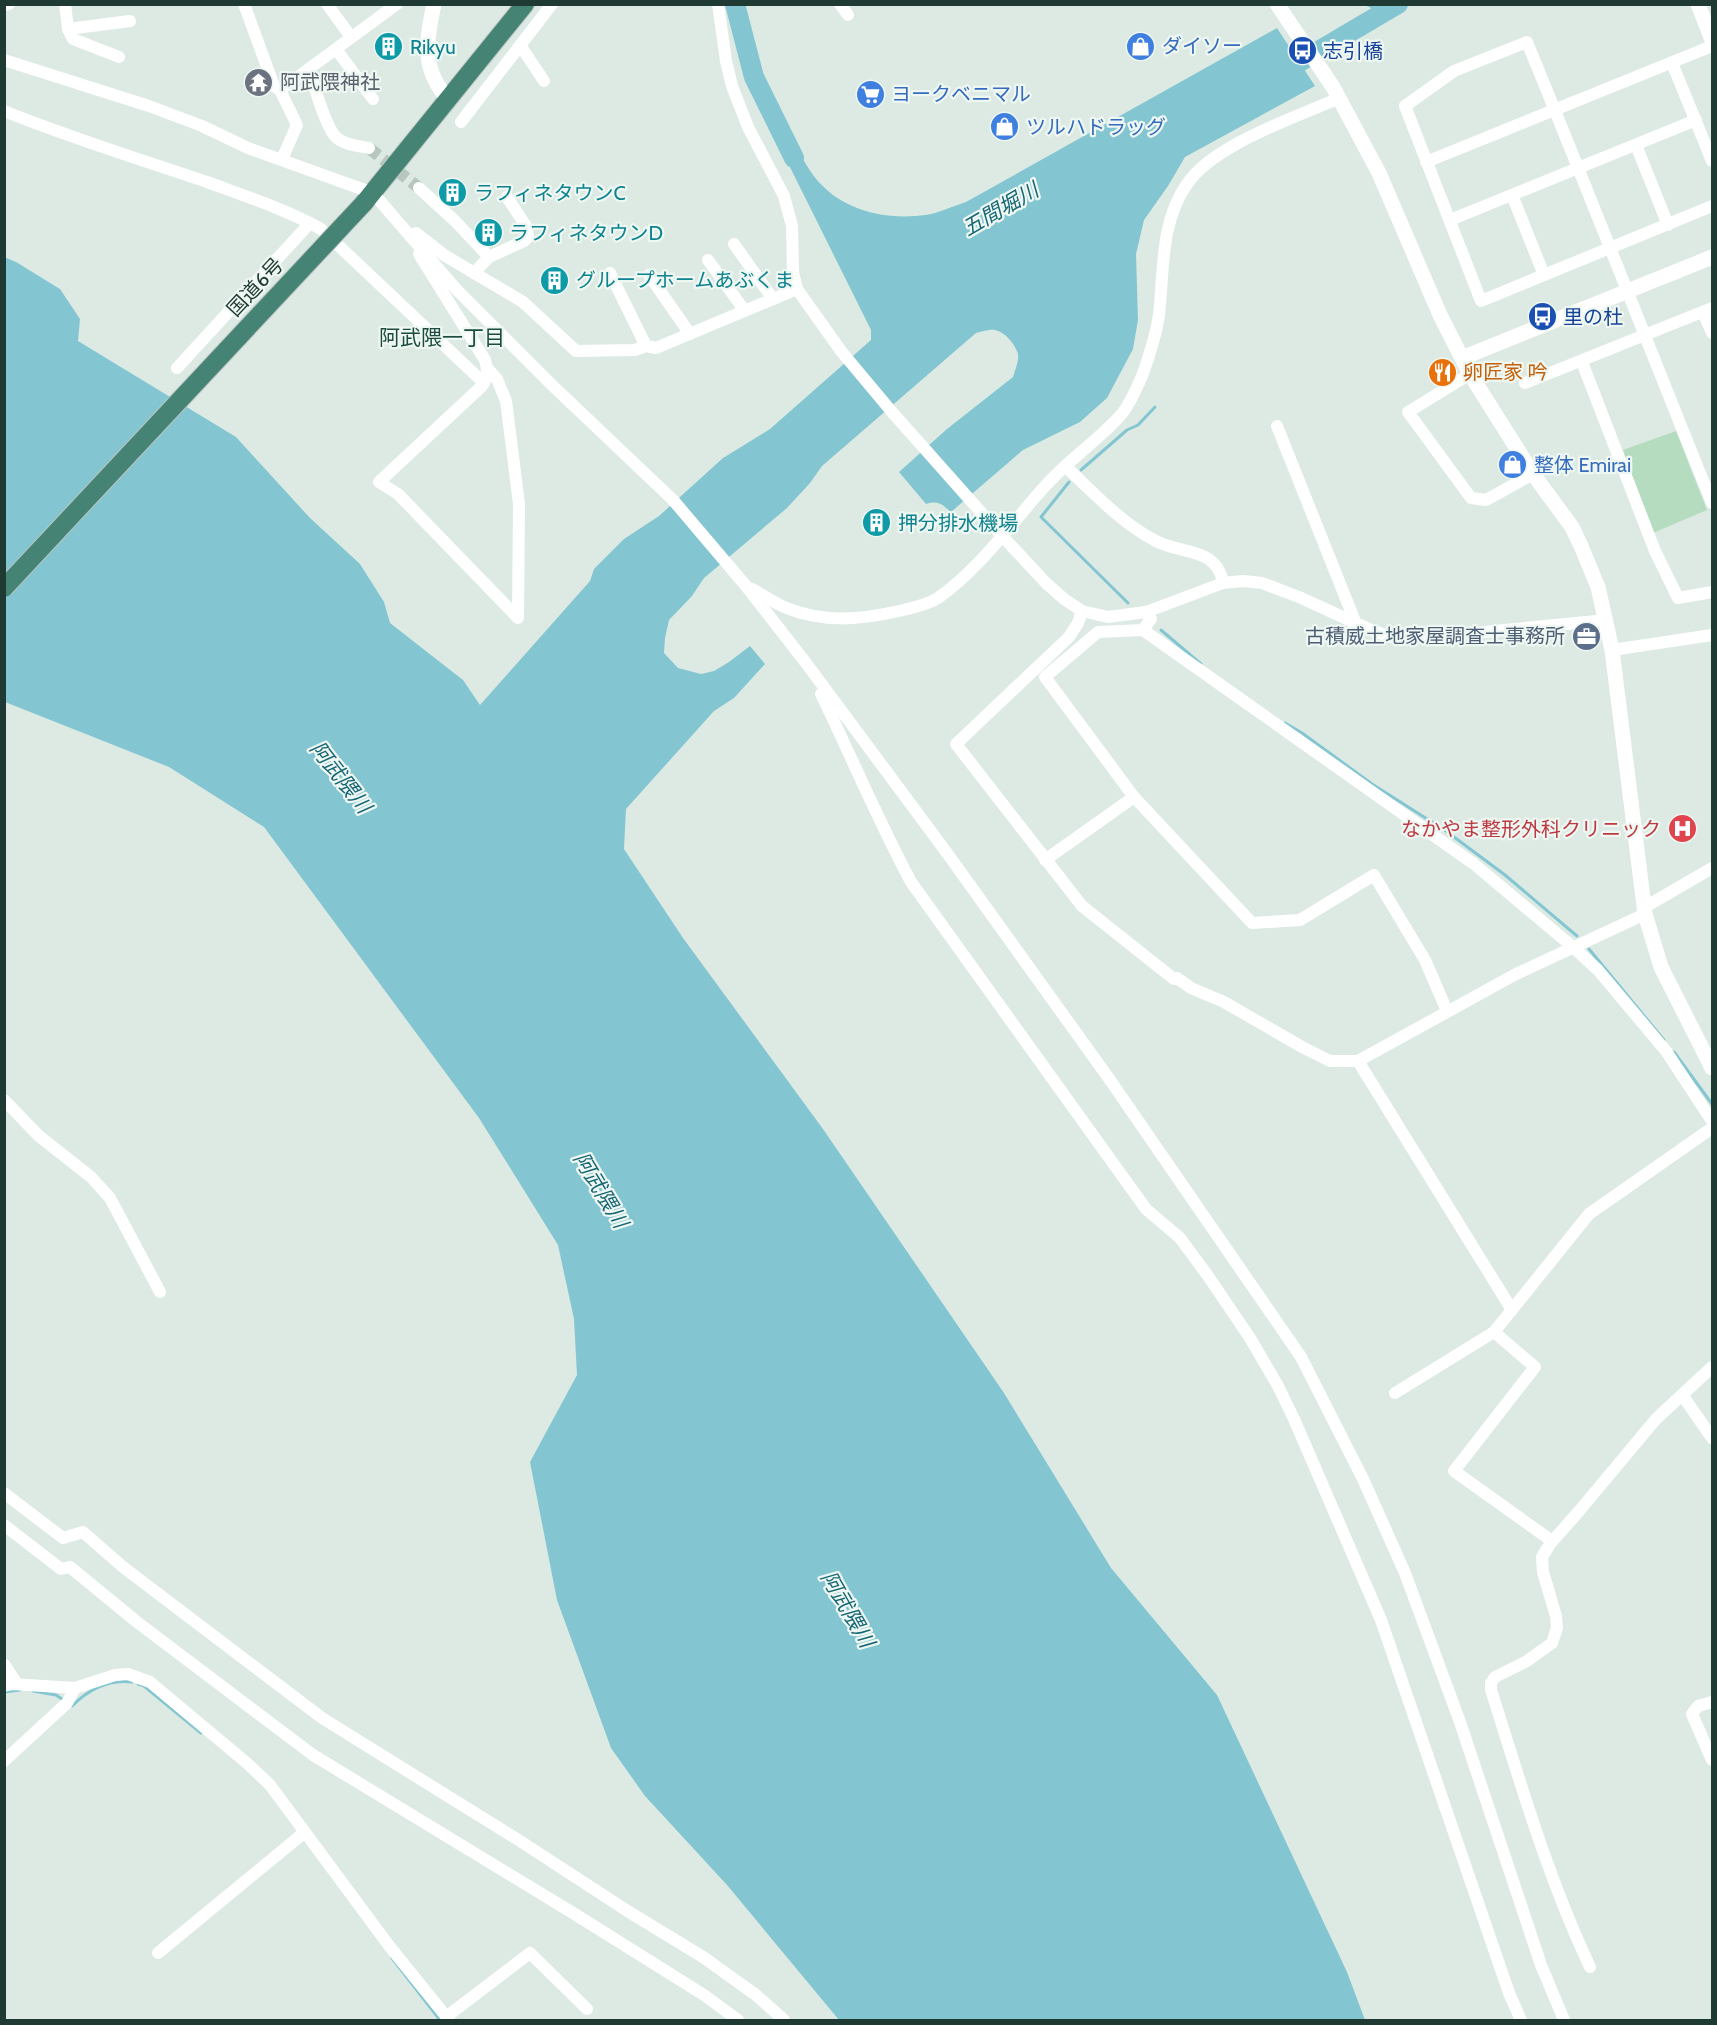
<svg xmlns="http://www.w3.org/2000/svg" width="1717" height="2025" viewBox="0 0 1717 2025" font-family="Cabin,'Noto Sans JP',sans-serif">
  <rect width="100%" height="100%" fill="#ddeae4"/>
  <!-- green -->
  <path fill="#b5dcbf" d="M1676,431L1707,510L1653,533L1623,450Z"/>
  <!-- water -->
  <path fill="#83c6d1" d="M1277,28L1315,86L1185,157L1168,186L1144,220L1136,254L1138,320L1133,349L1107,398L1080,422L1023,450L951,512C942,504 938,500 926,504L899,472L947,429L1013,377C1015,370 1019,361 1018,354C1015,344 1005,332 995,330C989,329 981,332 976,333L822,466L810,483L787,508L704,578L692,596L669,620L665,638L664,653L678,668L701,674L714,671L729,662L750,646L765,664L734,698L714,711L626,809L624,849L683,938L823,1129L1004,1393L1111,1568L1217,1695L1347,1972L1365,2020H839L727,1885L645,1796L611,1748L557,1600L530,1462L577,1375L574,1319L558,1245L479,1118L264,827L169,767L5,702L4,257L16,262L60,289L80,319L78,341L236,437L310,518L360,564L384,602L390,623L463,680L480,705L590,581L594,569L624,539L659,516L723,458L770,429L871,340V330L776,139L789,132C796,144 801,157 809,169C834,209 882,221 926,215C939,213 953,206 966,202Z"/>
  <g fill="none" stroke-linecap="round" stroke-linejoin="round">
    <!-- stream -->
    <g stroke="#83c6d1" stroke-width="3">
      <path d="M1366,4L1384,13"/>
      <path d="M1081,470L1127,430L1138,425L1155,407"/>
      <path d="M1069,482L1041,517L1128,603"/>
      <path d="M1161,630L1201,664"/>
      <path d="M1285,723L1302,733L1372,784L1446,831L1505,875L1577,936"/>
      <path d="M1589,949L1664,1040"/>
      <path d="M1674,1052L1712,1104"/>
      <path d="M138,1684L144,1686L201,1733"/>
      <path d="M33,1691L56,1695L62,1699"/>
      <path d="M4,1692L20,1690"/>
      <path d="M72,1706C88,1690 109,1679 132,1682"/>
      <path d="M392,1958L440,2020"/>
    </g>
    <!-- river -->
    <g stroke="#83c6d1" stroke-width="20">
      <path d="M735,4L754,77L794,158"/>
      <path d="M1276,76L1398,4"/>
    </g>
    <!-- minor-tunnel -->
    <path stroke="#b7c7c0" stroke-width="12" stroke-dasharray="12 6" stroke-linecap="butt" d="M369,148L419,188"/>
    <defs>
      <path id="trunk" d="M364,203L525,4"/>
    </defs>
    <!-- trunk casing -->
    <use href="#trunk" stroke="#bcc4c2" stroke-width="20"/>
    <!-- minor -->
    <g stroke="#fff" stroke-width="12">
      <path d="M65,4L68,29L73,39L119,57"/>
      <path d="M244,4L274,86L280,90L397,4"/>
      <path d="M327,4L351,37"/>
      <path d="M718,4L726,61L732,86L748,127L784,196L792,226L793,272L797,289L841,351L892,412L1003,537L1046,583L1064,599L1082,611L1108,617L1146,612L1223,583L1243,581L1262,583L1299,597L1371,630L1391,637L1474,633L1607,620"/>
      <path d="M840,4L848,15"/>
      <path d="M5,5L9,4"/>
      <path d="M68,29L130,21"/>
      <path d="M520,45L544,81"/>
      <path d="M336,49L373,99"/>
      <path d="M4,60L149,106L202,126L248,148L373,193L456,289L553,386L673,500L746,586L806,663L947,853L1110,1080L1301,1357L1363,1479L1405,1573L1460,1722L1541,1965L1564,2020"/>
      <path d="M1672,63L1712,161"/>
      <path d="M309,70C314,85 326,129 337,138C345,145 359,146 369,148"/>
      <path d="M280,90L297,125L282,159"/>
      <path d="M4,111C71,138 139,159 207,182C245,196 285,209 321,229L484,383"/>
      <path d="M461,122L552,4"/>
      <path d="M1636,145L1668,225"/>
      <path d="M1426,162L1712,46"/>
      <path d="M419,188L455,221L489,257L474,273"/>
      <path d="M1512,195L1544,275"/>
      <path d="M1712,206C1636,238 1558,269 1481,301L1405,106L1454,71L1527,42C1590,195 1650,350 1712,503"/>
      <path d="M1450,220L1696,120"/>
      <path d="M416,233L444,255L523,302L576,351L635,350L646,346L656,348L797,289"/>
      <path d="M734,244L773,299"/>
      <path d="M419,254L485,360C488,370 488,377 482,386L379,482L398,494L518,618L519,504L506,401L497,379L488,369"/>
      <path d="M489,257L524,241L528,237L526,226L507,197"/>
      <path d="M708,260L745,311"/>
      <path d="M610,273L646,346"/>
      <path d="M649,275L690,334"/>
      <path d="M1703,312L1712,333"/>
      <path d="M1582,362L1655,551L1678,598L1712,592"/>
      <path d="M177,368L310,223"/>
      <path d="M1470,374L1408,412L1471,498L1486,500L1533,474"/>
      <path d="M1525,383L1712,308"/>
      <path d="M1277,426L1356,624"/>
      <path d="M1065,466C1093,492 1120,522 1154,540C1180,555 1217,546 1223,583"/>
      <path d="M752,589C763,595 773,602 784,607C822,623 860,620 899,611C912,608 927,605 938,598C981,568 1012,522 1047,484C1070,459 1098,440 1120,416C1130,405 1136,389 1142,376C1149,357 1156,335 1159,315C1164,270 1160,223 1187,184C1214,144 1295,118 1339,98"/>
      <path d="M1082,611L1078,623L1069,637L956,744L1082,906L1174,979L1177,978L1191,988L1224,1002L1302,1047L1330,1061H1358L1516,974L1645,914"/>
      <path d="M1146,612L1151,619L1143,630L1474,864L1573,947L1598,970L1666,1051L1712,1121"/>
      <path d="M1143,630L1098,632L1045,677L1134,797L1252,923L1300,920L1374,875L1425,960L1447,1011"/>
      <path d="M1612,650L1712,635"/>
      <path d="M821,694C851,756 878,820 911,882L1146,1209L1180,1238L1208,1276L1250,1338L1278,1386L1294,1419L1381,1620L1509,1993L1521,2020"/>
      <path d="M1045,860L1134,797"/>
      <path d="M1645,907L1712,868"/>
      <path d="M1358,1061L1512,1310"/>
      <path d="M4,1100L39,1136L91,1177L110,1198L160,1292"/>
      <path d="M1494,1332L1535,1367L1454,1471L1552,1541"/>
      <path d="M1395,1393L1494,1332L1589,1214L1712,1128"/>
      <path d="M1683,1396L1712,1438"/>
      <path d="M4,1493L63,1538L83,1532L123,1567L322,1718L520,1841L629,1912L703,1957L756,1995L784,2020"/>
      <path d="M4,1525L61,1569L70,1567L137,1622L313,1755L573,1913L704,1995L738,2020"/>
      <path d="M4,1664L17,1684"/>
      <path d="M4,1686L12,1684L75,1688L115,1675L128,1674L150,1682L248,1764L270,1785L390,1947L449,2020"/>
      <path d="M1712,1702L1698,1706L1692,1714L1712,1760"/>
      <path d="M4,1761L67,1703L75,1688"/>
      <path d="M158,1953L305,1832"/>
      <path d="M1590,1967C1551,1885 1525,1798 1498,1712L1491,1690V1683L1495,1677L1527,1661L1552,1643L1557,1628L1556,1616L1543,1572L1542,1557L1550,1544L1580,1510L1656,1419L1712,1367"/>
      <path d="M446,2017L530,1953L587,2009"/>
    </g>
    <!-- tertiary -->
    <g stroke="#fff" stroke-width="15">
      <path d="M434,4C426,41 421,70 449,100"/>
      <path d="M1277,4L1333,87L1379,173L1440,315L1470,374L1533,474L1572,527L1581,546L1598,587L1612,650L1645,914L1661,967L1712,1068"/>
      <path d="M1698,4L1712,40"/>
      <path d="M1462,358L1712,257"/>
    </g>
    <!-- trunk -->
    <use href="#trunk" stroke="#458474" stroke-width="18"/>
    <defs>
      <path id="trunk-bridge" d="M4,588L364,203"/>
    </defs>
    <!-- trunk-bridge casing -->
    <use href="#trunk-bridge" stroke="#bcc4c2" stroke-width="20" stroke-linecap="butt"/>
    <!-- trunk-bridge -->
    <use href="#trunk-bridge" stroke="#458474" stroke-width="18"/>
  </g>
  <!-- icons -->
  <defs>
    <symbol id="shop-disc" viewBox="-11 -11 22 22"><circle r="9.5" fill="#3f7fe0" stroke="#eef7f2"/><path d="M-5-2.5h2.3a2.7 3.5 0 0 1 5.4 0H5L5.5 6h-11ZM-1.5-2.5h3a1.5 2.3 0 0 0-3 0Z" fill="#fff"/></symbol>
    <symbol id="building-disc" viewBox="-11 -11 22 22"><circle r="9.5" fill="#0f9aa8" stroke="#eef7f2"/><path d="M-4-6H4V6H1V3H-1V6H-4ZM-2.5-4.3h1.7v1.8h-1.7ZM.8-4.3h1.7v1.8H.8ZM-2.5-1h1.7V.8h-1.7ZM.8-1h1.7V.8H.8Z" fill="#fff"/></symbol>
    <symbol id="bus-disc" viewBox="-11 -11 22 22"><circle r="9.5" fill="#1a4fb4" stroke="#eef7f2"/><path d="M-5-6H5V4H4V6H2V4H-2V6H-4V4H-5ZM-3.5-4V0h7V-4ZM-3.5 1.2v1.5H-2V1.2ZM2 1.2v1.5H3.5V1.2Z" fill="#fff"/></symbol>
    <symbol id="temple-disc" viewBox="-11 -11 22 22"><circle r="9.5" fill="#6b7280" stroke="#eef7f2"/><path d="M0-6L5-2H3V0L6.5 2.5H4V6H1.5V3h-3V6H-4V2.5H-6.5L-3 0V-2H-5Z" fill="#fff"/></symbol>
    <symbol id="supermarket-disc" viewBox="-11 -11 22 22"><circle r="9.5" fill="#3f7fe0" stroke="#eef7f2"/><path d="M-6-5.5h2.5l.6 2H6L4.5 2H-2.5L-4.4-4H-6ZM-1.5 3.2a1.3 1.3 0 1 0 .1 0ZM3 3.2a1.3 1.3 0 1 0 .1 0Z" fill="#fff"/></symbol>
    <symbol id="restaurant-disc" viewBox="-11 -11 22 22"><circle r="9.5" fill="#e8710a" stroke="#eef7f2"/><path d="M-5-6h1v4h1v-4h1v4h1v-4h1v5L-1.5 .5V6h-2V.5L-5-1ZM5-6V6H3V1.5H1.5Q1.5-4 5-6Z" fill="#fff"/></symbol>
    <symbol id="office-disc" viewBox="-11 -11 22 22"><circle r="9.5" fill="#5c6f8a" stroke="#eef7f2"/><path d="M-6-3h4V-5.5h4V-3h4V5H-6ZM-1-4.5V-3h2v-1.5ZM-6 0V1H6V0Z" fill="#fff"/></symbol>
    <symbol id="hospital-disc" viewBox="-11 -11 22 22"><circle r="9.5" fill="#e0444e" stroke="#eef7f2"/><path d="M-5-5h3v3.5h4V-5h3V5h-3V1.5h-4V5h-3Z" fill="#fff"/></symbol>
  </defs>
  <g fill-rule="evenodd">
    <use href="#shop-disc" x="1124" y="30" width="33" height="33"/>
    <use href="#building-disc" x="372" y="30" width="33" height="33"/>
    <use href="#bus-disc" x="1286" y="34" width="33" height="33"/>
    <use href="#temple-disc" x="242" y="66" width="33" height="33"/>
    <use href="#supermarket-disc" x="854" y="78" width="33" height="33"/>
    <use href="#shop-disc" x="988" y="110" width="33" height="33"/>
    <use href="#building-disc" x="436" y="176" width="33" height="33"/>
    <use href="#building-disc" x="472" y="216" width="33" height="33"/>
    <use href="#building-disc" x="538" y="264" width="33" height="33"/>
    <use href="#bus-disc" x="1526" y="300" width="33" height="33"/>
    <use href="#restaurant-disc" x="1426" y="356" width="33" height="33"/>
    <use href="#shop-disc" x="1496" y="448" width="33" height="33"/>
    <use href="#building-disc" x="860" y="506" width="33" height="33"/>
    <use href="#office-disc" x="1570" y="620" width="33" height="33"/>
    <use href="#hospital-disc" x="1666" y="812" width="33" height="33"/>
  </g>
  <g text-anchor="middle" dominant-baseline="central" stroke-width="4.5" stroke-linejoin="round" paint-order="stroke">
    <!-- shop labels -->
    <g font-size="20" fill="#366cbe" stroke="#eef7f2" text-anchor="start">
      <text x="1162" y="46">ダイソー</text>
      <text x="891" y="94">ヨークベニマル</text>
      <text x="1026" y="127">ツルハドラッグ</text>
      <text x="1534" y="465">整体 Emirai</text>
    </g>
    <!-- culture labels -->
    <g font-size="20" fill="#0d838f" stroke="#eef7f2" text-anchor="start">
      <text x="410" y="47">Rikyu</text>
      <text x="474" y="193">ラフィネタウンC</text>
      <text x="509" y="233">ラフィネタウンD</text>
      <text x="576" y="280">グループホームあぶくま</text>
      <text x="898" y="523">押分排水機場</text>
    </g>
    <!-- transit labels -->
    <g font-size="20" fill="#164399" stroke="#eef7f2" text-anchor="start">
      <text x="1323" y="51">志引橋</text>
      <text x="1563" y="317">里の杜</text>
    </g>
    <!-- worship labels -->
    <g font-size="20" fill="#5b616d" stroke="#eef7f2" text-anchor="start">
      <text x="280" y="82">阿武隈神社</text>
    </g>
    <!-- street labels -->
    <g font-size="20" fill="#1f3a32" stroke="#eef7f2">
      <text transform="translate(255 287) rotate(-47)">国道6号</text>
    </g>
    <!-- food labels -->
    <g font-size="20" fill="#c56008" stroke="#eef7f2" text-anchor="start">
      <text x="1463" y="372">卵匠家 吟</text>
    </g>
    <!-- service labels -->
    <g font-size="20" fill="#4e5e75" stroke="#eef7f2" text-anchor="end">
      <text x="1565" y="636">古積威土地家屋調査士事務所</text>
    </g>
    <!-- health labels -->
    <g font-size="20" fill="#be3a42" stroke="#eef7f2" text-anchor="end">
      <text x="1661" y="829">なかやま整形外科クリニック</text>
    </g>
    <!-- water labels -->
    <g font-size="21" font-style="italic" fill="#186776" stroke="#eef7f2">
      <text transform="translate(1000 209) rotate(-30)">五間堀川</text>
      <text transform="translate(341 777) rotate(52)">阿武隈川</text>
      <text transform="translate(601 1190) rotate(59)">阿武隈川</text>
      <text transform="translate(848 1609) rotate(60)">阿武隈川</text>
    </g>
    <!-- neighbourhood labels -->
    <g font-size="21" fill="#1b4c3f" stroke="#eef7f2">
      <text x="442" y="337">阿武隈一丁目</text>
    </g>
  </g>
  <!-- border -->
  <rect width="1717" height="2025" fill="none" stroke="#1f3a32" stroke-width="12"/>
</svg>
